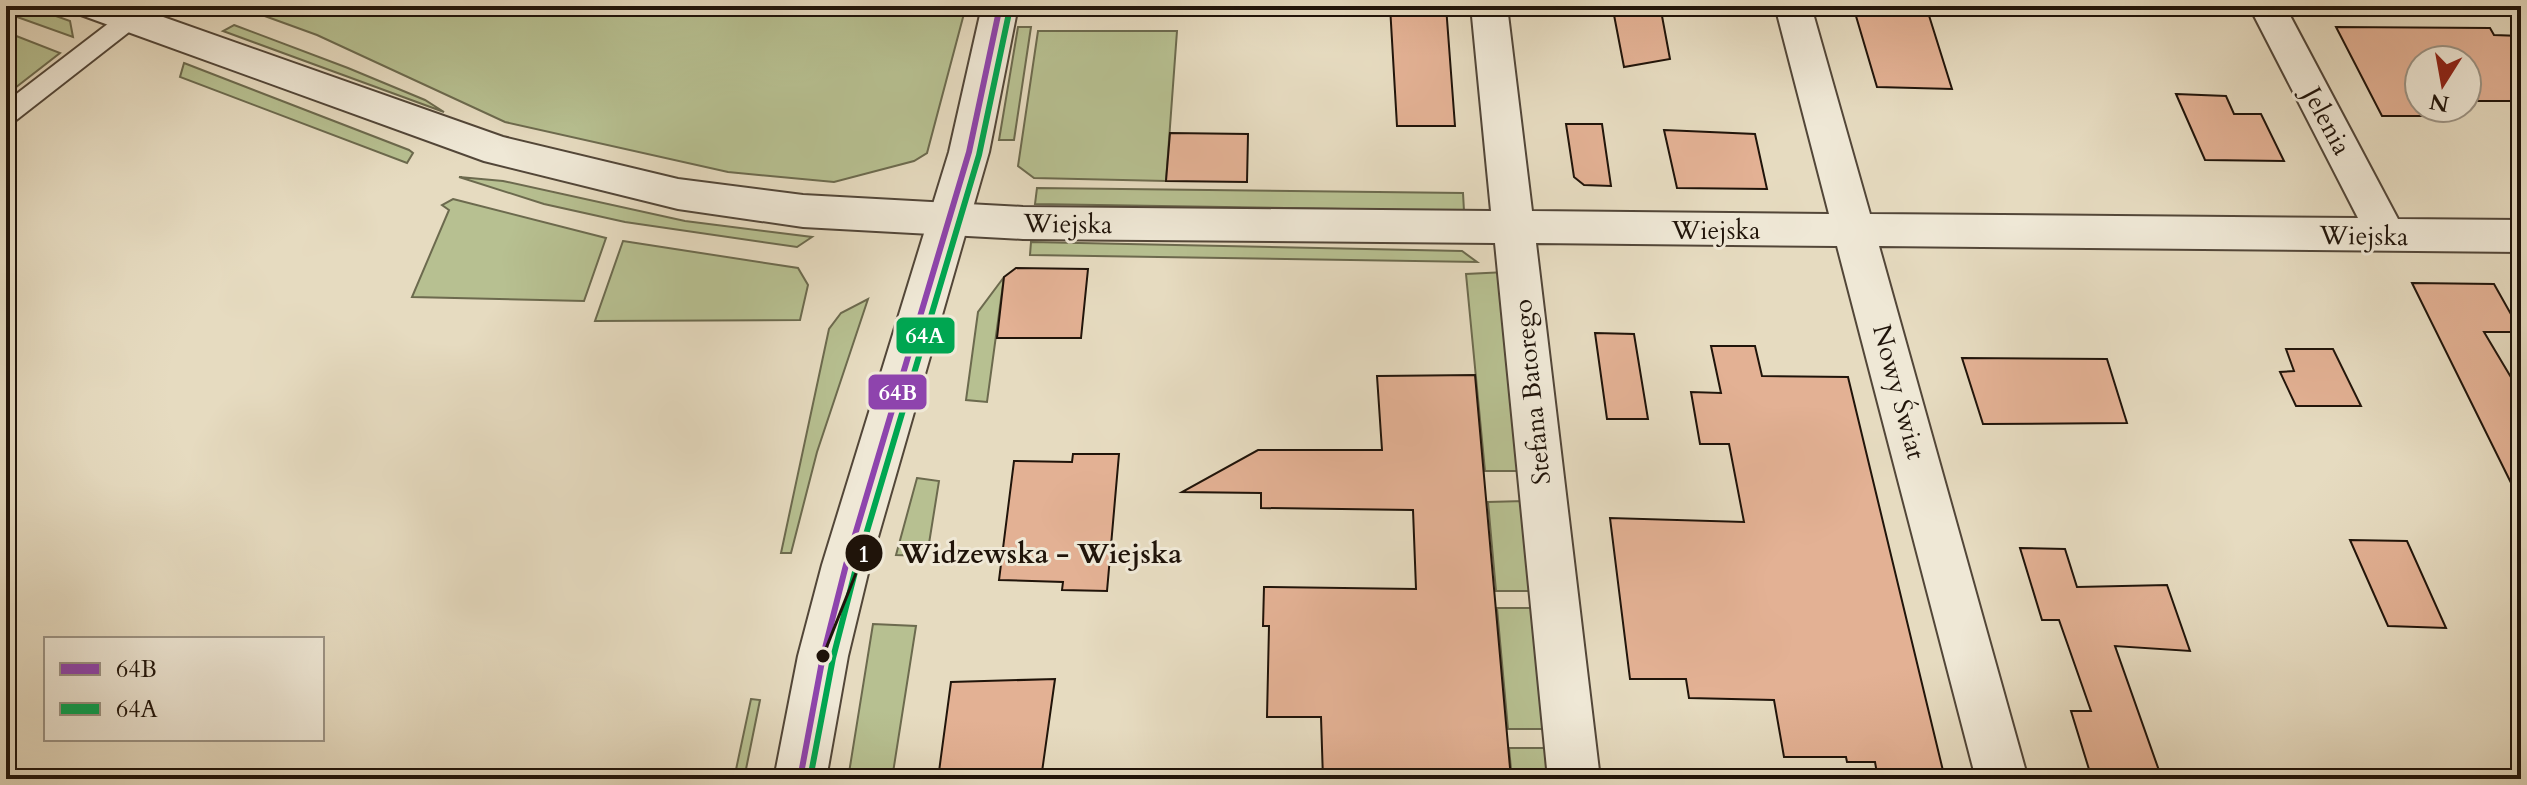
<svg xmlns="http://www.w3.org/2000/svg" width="2527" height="785" viewBox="0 0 2527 785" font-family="Cardo,serif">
  <rect width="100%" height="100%" fill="#e6dbc0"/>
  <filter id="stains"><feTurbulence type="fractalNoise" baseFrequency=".0025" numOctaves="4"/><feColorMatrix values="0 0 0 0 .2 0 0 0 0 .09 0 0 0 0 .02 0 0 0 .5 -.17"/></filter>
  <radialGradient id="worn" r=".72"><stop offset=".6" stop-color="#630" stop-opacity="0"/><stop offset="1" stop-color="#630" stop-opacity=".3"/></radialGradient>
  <!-- green -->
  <g fill="#b7c091" stroke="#6c6a4e" stroke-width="2">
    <path d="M6,6H28L70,21L73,37L6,13Z"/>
    <path d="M237,6H966L927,153L914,161L834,182L728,172L505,122L317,35Z"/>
    <path d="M234,25L348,68L425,100L444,112L223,31Z"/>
    <path d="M1018,27H1031L1014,140H999Z"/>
    <path d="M1038,31H1177L1166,181L1034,178L1018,166Z"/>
    <path d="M6,32L60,53L6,95Z"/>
    <path d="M184,63L409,150L413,153L407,163L180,77Z"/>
    <path d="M459,177L503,181L685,221L812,237L797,247L625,222L544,204Z"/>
    <path d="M1037,188L1463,193L1464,211L1035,204Z"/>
    <path d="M453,199L606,238L584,301L412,297L449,210L442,205Z"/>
    <path d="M623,241L798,268L808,285L800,320L595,321Z"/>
    <path d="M1031,242L1462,251L1477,262L1030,255Z"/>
    <path d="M1506,272L1529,471H1485L1466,274Z"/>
    <path d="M1004,277L987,402L966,400L978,312Z"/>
    <path d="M868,299L817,452L791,553H781L829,329L841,313Z"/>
    <path d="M917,478L939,481L927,556L896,555Z"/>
    <path d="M1524,501L1533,591H1496L1488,502Z"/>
    <path d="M1497,608H1540L1551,729H1508Z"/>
    <path d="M873,624L916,626L892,779H848Z"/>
    <path d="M751,699L760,700L744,779H734Z"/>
    <path d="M1509,748H1553L1556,779H1512Z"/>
  </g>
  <!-- building -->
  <g fill="#e3b194" stroke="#20140a" stroke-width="2">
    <path d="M1390,6H1446L1455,126H1397Z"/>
    <path d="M1853,6H1926L1952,89L1877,87Z"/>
    <path d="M1614,15L1662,16L1670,59L1624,67Z"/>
    <path d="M2336,27L2490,28L2494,35L2521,36V101H2467V60H2419V108H2448L2453,116H2382Z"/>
    <path d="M2176,94L2226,96L2234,114H2261L2284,161L2205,160Z"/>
    <path d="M1566,124H1602L1611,186L1584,185L1574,177Z"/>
    <path d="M1664,130L1755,134L1767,189L1677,188Z"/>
    <path d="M1170,133L1248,134L1247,182L1166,181Z"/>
    <path d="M1016,268L1088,269L1081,338H997L1004,277Z"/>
    <path d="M2412,283L2494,284L2521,332H2484L2521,394V503Z"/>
    <path d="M1595,333L1634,334L1648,419H1607Z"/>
    <path d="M1711,346H1755L1762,376L1848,377L1945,779H1878L1875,762H1847L1846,757H1784L1774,700L1689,698L1686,679H1630L1610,518L1744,522L1729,444H1700L1691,392L1721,393Z"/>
    <path d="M2286,349H2333L2361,406H2296L2280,372L2294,371Z"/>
    <path d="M1962,358L2107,359L2127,423L1983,424Z"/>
    <path d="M1475,375L1511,779H1323L1321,717H1267L1269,626H1263L1264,587L1416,589L1413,510L1261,508V493L1182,492L1258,450H1382L1377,376Z"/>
    <path d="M1073,454H1119L1107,591L1062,590L1063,582L999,580L1014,461L1072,462Z"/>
    <path d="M2350,540L2407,541L2446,628L2388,626Z"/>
    <path d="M2020,548L2065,549L2077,587L2167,585L2190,651L2115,646L2162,779H2092L2071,711H2091L2059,620H2042Z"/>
    <path d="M1055,679L1041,779H938L951,682Z"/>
  </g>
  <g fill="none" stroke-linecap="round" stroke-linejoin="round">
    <defs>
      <path id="service" d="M130,11L138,13L142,19L138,25L15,121L6,124V102L122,13Z"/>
      <path id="minor" d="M76,6H132L503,137L678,179L803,195L1023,207L1491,211L1471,6H1507L1532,211L1829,214L1775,6H1811L1870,214L2358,218L2249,6H2285L2398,219L2521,220V252L1879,246L2028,779H1976L1837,246L1536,243L1600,779H1548L1495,243L1023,239L803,227L678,209L484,161L81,15Z"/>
      <path id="tertiary" d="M982,6H1018L989,152L870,565L848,656L826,779H774L798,656L822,565L949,152Z"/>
    </defs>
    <!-- service casing -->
    <use href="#service" stroke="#524638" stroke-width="4"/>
    <!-- minor casing -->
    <use href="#minor" stroke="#524638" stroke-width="4"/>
    <!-- tertiary casing -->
    <use href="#tertiary" stroke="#524638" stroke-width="4"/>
    <!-- service -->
    <use href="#service" fill="#efe8d6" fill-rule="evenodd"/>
    <!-- minor -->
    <use href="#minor" fill="#efe8d6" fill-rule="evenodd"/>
    <!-- tertiary -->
    <use href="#tertiary" fill="#efe8d6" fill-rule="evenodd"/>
    <defs>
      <path id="bus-1" d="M800,779L823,656L846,565L969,152L1000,6"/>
      <path id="bus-2" d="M810,779L833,658L856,568L979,155L1010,8"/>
    </defs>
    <!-- bus-1 casing -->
    <use href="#bus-1" stroke="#efe8d6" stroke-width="12"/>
    <!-- bus-2 casing -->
    <use href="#bus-2" stroke="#efe8d6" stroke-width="12"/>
    <!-- bus-1 -->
    <use href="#bus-1" stroke="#8e44ad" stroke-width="6"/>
    <!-- bus-2 -->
    <use href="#bus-2" stroke="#00a651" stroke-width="6"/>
  </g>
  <g text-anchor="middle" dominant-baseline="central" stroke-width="6" stroke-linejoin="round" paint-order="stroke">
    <!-- street labels -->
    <g font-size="26" fill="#20140a" stroke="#efe8d6">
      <text transform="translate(2327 121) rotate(62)">Jelenia</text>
      <text transform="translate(1068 224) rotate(1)">Wiejska</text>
      <text x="1716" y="230">Wiejska</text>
      <text transform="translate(2364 236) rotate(1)">Wiejska</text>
      <text transform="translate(1532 392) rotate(-96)">Stefana Batorego</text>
      <text transform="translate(1899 392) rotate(75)">Nowy Świat</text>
    </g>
  </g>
  <!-- callouts -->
  <path fill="none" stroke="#20140a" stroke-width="3" d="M823 656L864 553"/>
  <g fill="#20140a" stroke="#efe8d6" stroke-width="3">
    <circle cx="823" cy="656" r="8"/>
    <circle cx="864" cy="553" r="20"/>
  </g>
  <g font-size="24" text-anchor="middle" font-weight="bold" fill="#fff">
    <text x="864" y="562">1</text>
  </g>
  <g font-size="28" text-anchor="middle" font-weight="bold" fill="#20140a" stroke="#efe8d6" stroke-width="6" stroke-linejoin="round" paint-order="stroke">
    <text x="1041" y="563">Widzewska - Wiejska</text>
  </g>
  <g stroke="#efe8d6" stroke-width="3">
    <rect x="895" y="316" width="61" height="39" rx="8" fill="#00a651"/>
    <rect x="867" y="373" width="61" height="38" rx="8" fill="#8e44ad"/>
  </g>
  <g font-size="22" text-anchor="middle" font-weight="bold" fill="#fff">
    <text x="925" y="343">64A</text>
    <text x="898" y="400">64B</text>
  </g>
  <!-- margin -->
  <rect width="2527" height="785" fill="none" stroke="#e6dbc0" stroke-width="32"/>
  <rect x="8" y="8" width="2511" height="769" fill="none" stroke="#20140a" stroke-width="4"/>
  <rect x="16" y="16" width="2495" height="753" fill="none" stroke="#20140a" stroke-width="2"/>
  <!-- legend -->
  <rect x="44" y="637" width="280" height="104" fill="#efe8d6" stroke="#9c9384" stroke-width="2"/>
  <rect x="60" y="663" width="40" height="12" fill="#8e44ad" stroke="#9c9384" stroke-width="2"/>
  <text x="116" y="677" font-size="24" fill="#20140a">64B</text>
  <rect x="60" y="703" width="40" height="12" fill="#00a651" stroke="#9c9384" stroke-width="2"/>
  <text x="116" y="717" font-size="24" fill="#20140a">64A</text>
  <!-- north arrow -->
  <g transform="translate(2443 84) rotate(191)"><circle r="38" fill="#efe8d6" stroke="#9c9384" stroke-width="2"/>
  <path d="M0-6L14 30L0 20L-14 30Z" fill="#8f2418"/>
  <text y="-12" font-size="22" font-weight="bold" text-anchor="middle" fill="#20140a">N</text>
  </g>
  <rect width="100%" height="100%" filter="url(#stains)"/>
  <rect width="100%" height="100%" fill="url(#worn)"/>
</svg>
